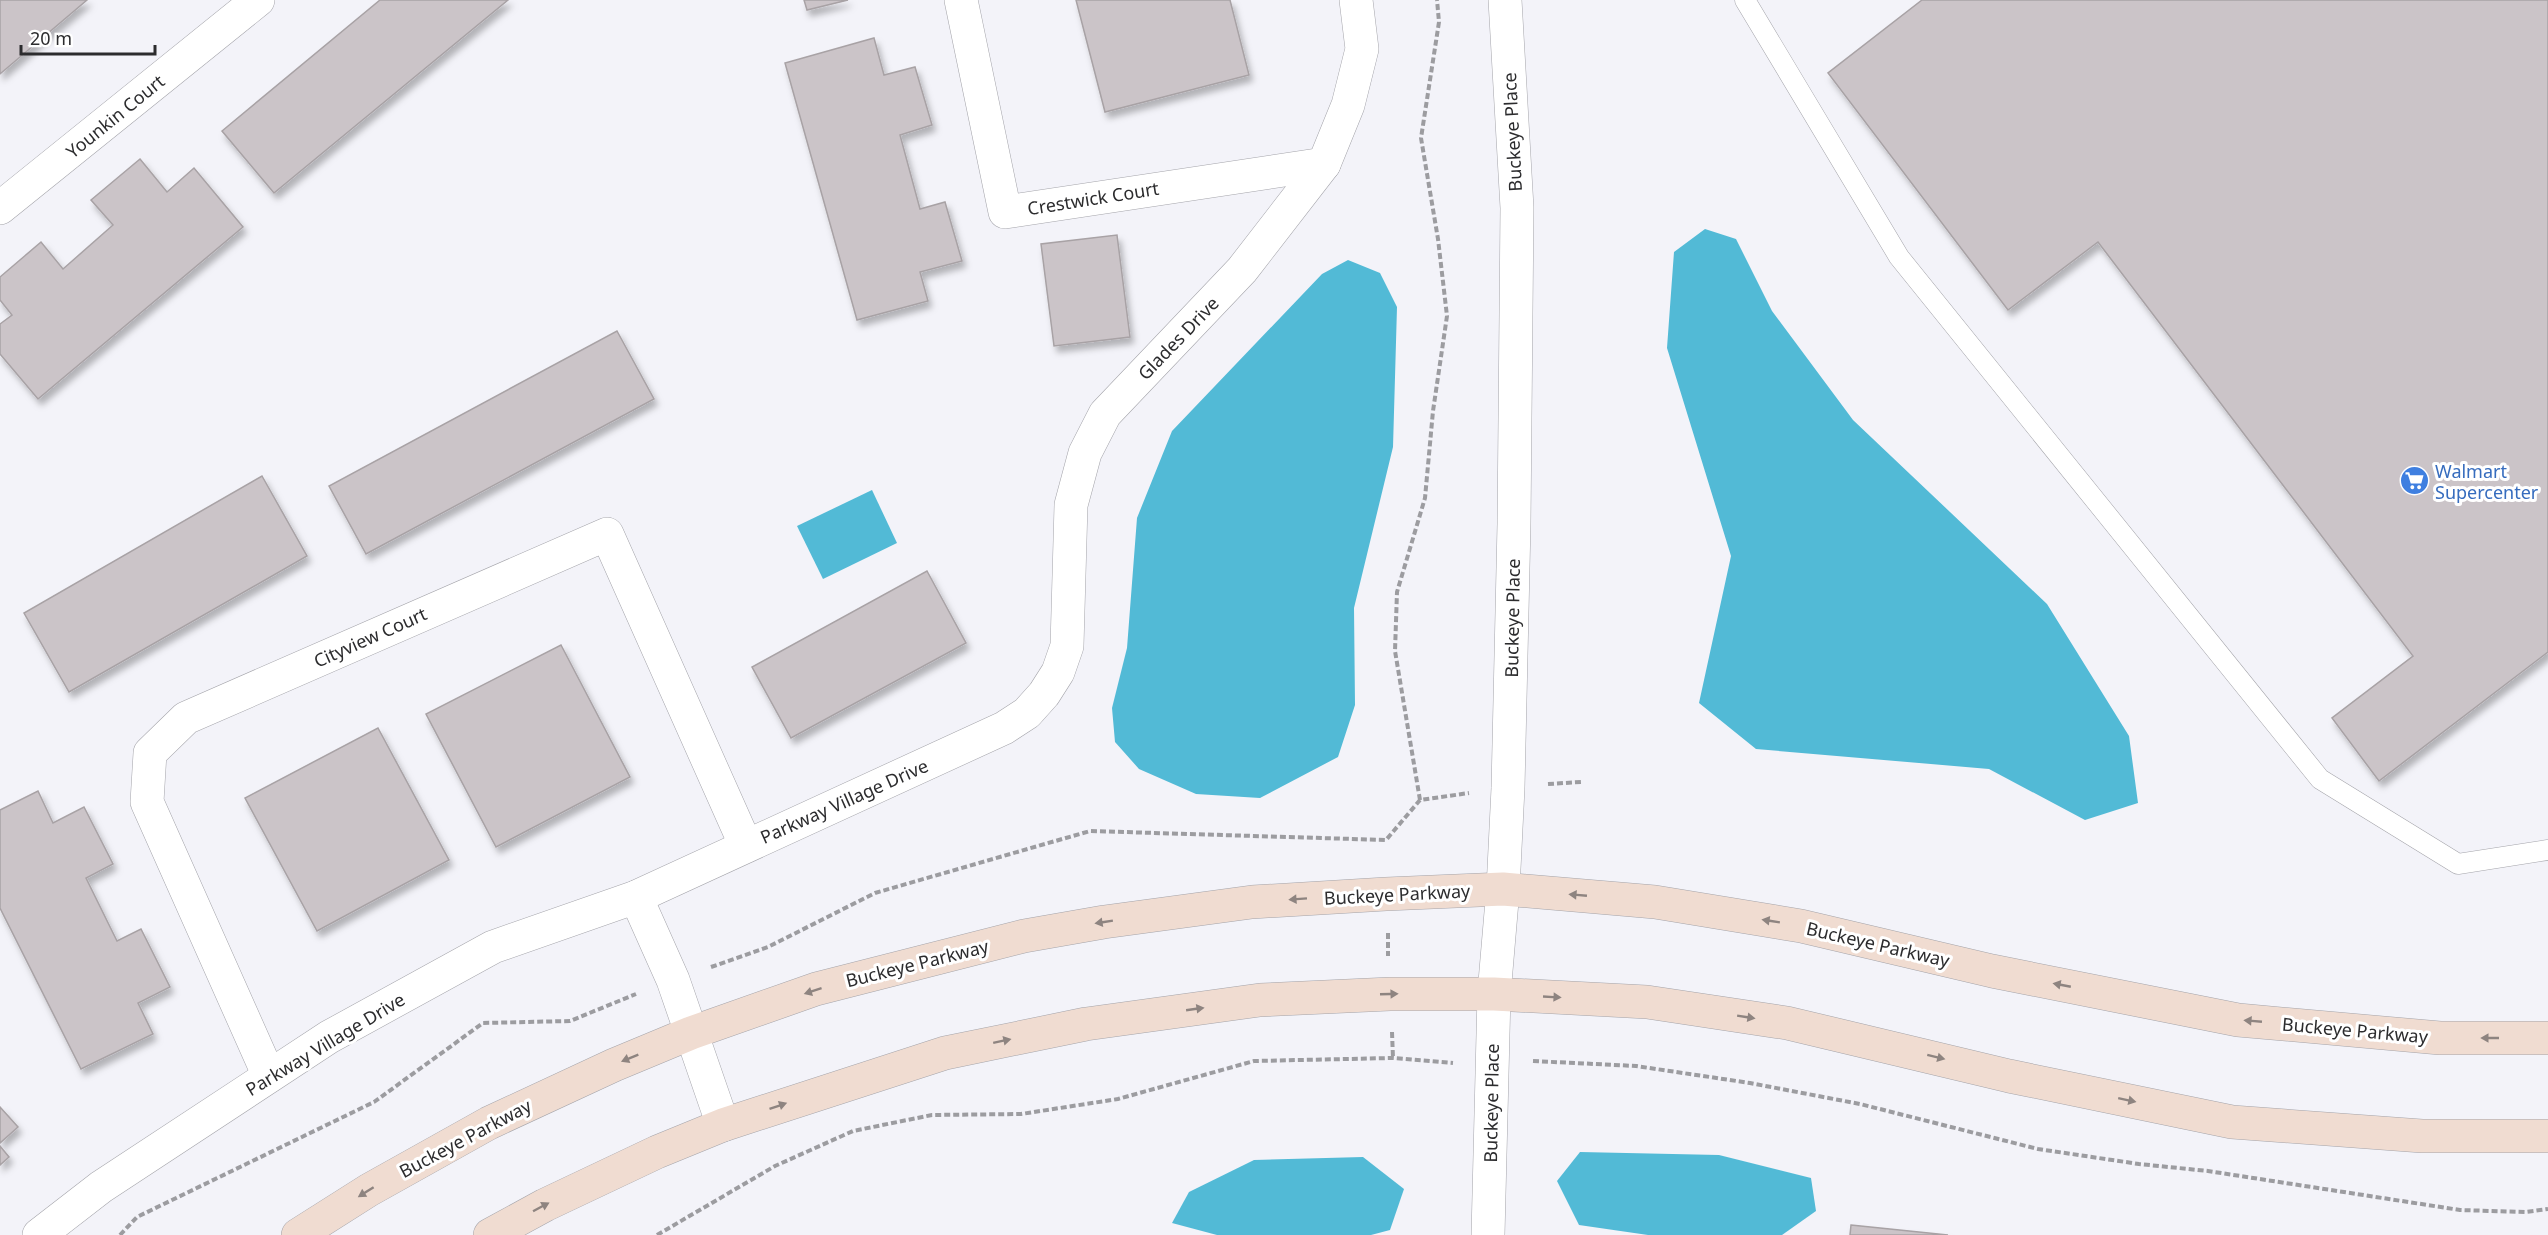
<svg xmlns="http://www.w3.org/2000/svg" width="2548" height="1235" viewBox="0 0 2548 1235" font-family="'Noto Sans',sans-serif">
  <defs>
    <filter id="shadow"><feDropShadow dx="3.5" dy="6" stdDeviation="3" flood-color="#0004"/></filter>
  </defs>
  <rect width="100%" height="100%" fill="#f3f3f9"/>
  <!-- water -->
  <g fill="#52bad6">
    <path d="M1705,229L1736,239L1772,311L1853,420L2047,604L2129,736L2138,803L2085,820L1989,769L1756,749L1699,703L1731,556L1667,348L1674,252Z"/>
    <path d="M1348,260L1380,273L1397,307L1393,447L1354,608L1355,705L1338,757L1260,798L1196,794L1139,769L1115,742L1112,708L1127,648L1137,518L1172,431L1322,274Z"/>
    <path d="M872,490L897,543L823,579L797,526Z"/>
    <path d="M1580,1152L1719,1155L1811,1178L1816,1211L1782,1235H1648L1579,1225L1557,1181Z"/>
    <path d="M1363,1157L1404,1189L1390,1230L1371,1235H1217L1172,1223L1189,1192L1254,1160Z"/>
  </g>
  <!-- building -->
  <g fill="#cbc4c8" stroke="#a8a2a5" stroke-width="1.5" filter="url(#shadow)">
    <path d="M0,0H87L0,74Z"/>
    <path d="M380,0H508L274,193L222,131Z"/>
    <path d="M804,0H848L807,10Z"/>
    <path d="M1076,0H1230L1249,75L1105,112Z"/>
    <path d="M1922,0H2548V652L2379,781L2332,718L2413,656L2098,242L2008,310L1828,73Z"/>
    <path d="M874,38L884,75L915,67L932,125L900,135L920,209L945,202L962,261L920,272L928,301L857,320L785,63Z"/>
    <path d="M140,159L167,192L194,168L243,227L38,399L0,354V324L12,315L0,300V277L41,242L63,269L113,225L91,200Z"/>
    <path d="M1117,235L1130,337L1054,346L1041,244Z"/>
    <path d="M617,331L654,399L366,554L329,486Z"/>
    <path d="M262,476L307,556L69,692L24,613Z"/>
    <path d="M927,571L966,643L791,738L752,667Z"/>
    <path d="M561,645L630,777L496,847L426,714Z"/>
    <path d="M378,728L449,860L317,931L245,798Z"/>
    <path d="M38,791L53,823L84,807L113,864L86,878L117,941L141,929L170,987L138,1003L153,1034L81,1069L0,908V810Z"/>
    <path d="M0,1107L18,1127L0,1143Z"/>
    <path d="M0,1146L9,1157L0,1165Z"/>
    <path d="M1851,1225L1948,1235H1850Z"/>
  </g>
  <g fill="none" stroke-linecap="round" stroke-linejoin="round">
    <defs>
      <path id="lane" d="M1745,0L1899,257L2320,779L2458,864L2548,850"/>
      <g id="street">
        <path d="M961,0L1005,212L1324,164"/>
        <path d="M0,208L258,0"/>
        <path d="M636,897L673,980L723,1125"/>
        <path d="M269,1076L147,802L150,753L186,718L607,534L746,846"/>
        <path d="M39,1235L101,1187L329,1037L493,947L636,897L1004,728L1027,713L1044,694L1058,672L1067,646L1071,505L1085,453L1105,414L1242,270L1324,164L1348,105L1362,49L1356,0"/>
        <path d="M1488,1235L1494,994L1503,889L1508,788L1514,524L1517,208L1505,0"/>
      </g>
      <g id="secondary">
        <path d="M298,1235L369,1190L489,1123L614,1065L691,1033L816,989L1024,936L1104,922L1252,902L1386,894L1503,889L1655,902L1801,926L1992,971L2238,1020L2440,1038H2548"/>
        <path d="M490,1235L545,1205L657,1152L723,1125L945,1053L1086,1024L1260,1000L1390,994H1494L1647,1002L1787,1023L2009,1076L2232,1122L2422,1136H2548"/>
      </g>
    </defs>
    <!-- lane casing -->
    <use href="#lane" stroke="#a4a4aa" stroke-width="21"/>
    <!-- street casing -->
    <use href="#street" stroke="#a4a4aa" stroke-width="34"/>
    <!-- secondary casing -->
    <use href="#secondary" stroke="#a4a4aa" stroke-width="34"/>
    <!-- path -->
    <g stroke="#9c9ca0" stroke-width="4" stroke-dasharray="6 3" stroke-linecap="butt">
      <path d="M1548,784L1581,782"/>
      <path d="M1420,800L1395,651L1397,592L1425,498L1433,411L1447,316L1438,239L1421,138L1439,22L1437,0"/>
      <path d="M1388,933V956"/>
      <path d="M711,967L768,947L875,893L1090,831L1386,840L1420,800L1469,793"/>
      <path d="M1392,1032L1393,1058"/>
      <path d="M1533,1061L1636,1066L1750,1083L1860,1104L2038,1149L2139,1164L2208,1171L2460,1210L2525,1212L2548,1209"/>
      <path d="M120,1235L137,1217L374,1102L483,1023L570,1021L636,994"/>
      <path d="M657,1235L775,1166L853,1131L932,1115L1021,1114L1118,1099L1254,1061L1393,1058L1453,1063"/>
    </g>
    <!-- lane -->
    <use href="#lane" stroke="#fff" stroke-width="20"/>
    <!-- street -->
    <use href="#street" stroke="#fff" stroke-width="33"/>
    <!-- secondary -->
    <use href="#secondary" stroke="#f0dcd1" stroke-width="33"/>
  </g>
  <!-- one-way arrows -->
  <defs><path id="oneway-solid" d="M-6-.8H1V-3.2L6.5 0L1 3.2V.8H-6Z" transform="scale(1.5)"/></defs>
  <g fill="#8e8480">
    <use href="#oneway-solid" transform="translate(1578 895) rotate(-175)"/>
    <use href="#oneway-solid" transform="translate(1298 899) rotate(176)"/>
    <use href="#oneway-solid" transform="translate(1771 921) rotate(-171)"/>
    <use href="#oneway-solid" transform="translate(1104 922) rotate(171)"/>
    <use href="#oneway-solid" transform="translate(2062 985) rotate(-169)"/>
    <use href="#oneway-solid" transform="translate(813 991) rotate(162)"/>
    <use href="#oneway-solid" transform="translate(1389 994) rotate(-2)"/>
    <use href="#oneway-solid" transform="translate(1552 997) rotate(3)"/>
    <use href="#oneway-solid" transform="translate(1195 1009) rotate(-8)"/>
    <use href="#oneway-solid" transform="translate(1746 1017) rotate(9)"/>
    <use href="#oneway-solid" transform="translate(2253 1021) rotate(-175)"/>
    <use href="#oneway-solid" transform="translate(2490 1038) rotate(-180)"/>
    <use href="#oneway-solid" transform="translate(1002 1041) rotate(-12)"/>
    <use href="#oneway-solid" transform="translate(1936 1057) rotate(14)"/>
    <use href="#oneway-solid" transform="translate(630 1058) rotate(158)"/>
    <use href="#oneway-solid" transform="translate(2127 1100) rotate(12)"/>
    <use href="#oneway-solid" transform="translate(778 1106) rotate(-19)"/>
    <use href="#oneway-solid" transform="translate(366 1192) rotate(148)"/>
    <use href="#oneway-solid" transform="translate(541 1207) rotate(-28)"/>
  </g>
  <!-- icons -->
  <defs>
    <symbol id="supermarket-disc" viewBox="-11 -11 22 22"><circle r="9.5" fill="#3f7fe0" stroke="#fff"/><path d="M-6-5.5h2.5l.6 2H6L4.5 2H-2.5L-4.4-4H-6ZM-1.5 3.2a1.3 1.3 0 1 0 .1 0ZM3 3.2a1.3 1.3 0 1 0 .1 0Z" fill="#fff"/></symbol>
  </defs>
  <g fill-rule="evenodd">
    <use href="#supermarket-disc" x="2398" y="464" width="33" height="33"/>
  </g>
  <g text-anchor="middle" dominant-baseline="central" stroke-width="6" stroke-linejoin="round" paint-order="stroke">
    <!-- street labels -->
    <g font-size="18" fill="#2c2c2e" stroke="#fff">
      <text transform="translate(115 116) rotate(-39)">Younkin Court</text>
      <text transform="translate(1512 132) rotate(-93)">Buckeye Place</text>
      <text transform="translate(1093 198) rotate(-9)">Crestwick Court</text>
      <text transform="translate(1178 338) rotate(-46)">Glades Drive</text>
      <text transform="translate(1512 618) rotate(-89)">Buckeye Place</text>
      <text transform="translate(370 637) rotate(-24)">Cityview Court</text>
      <text transform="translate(844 801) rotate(-24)">Parkway Village Drive</text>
      <text transform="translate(1397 894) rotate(-3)">Buckeye Parkway</text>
      <text transform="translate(1878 944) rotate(13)">Buckeye Parkway</text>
      <text transform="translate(917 963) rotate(-14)">Buckeye Parkway</text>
      <text transform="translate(2355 1030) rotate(5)">Buckeye Parkway</text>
      <text transform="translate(325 1044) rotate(-31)">Parkway Village Drive</text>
      <text transform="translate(1491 1103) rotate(-89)">Buckeye Place</text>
      <text transform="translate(465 1138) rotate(-28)">Buckeye Parkway</text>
    </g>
    <!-- shop labels -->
    <g font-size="18" fill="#366cbe" stroke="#fff" text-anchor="start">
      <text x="2435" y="471">Walmart<tspan x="2435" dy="21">Supercenter</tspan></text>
    </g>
  </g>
  <!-- scale -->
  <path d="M21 45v9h134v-9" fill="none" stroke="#2c2c2e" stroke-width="3"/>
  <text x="30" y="45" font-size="18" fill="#2c2c2e" stroke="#ffffff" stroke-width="4.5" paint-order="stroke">20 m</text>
</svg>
